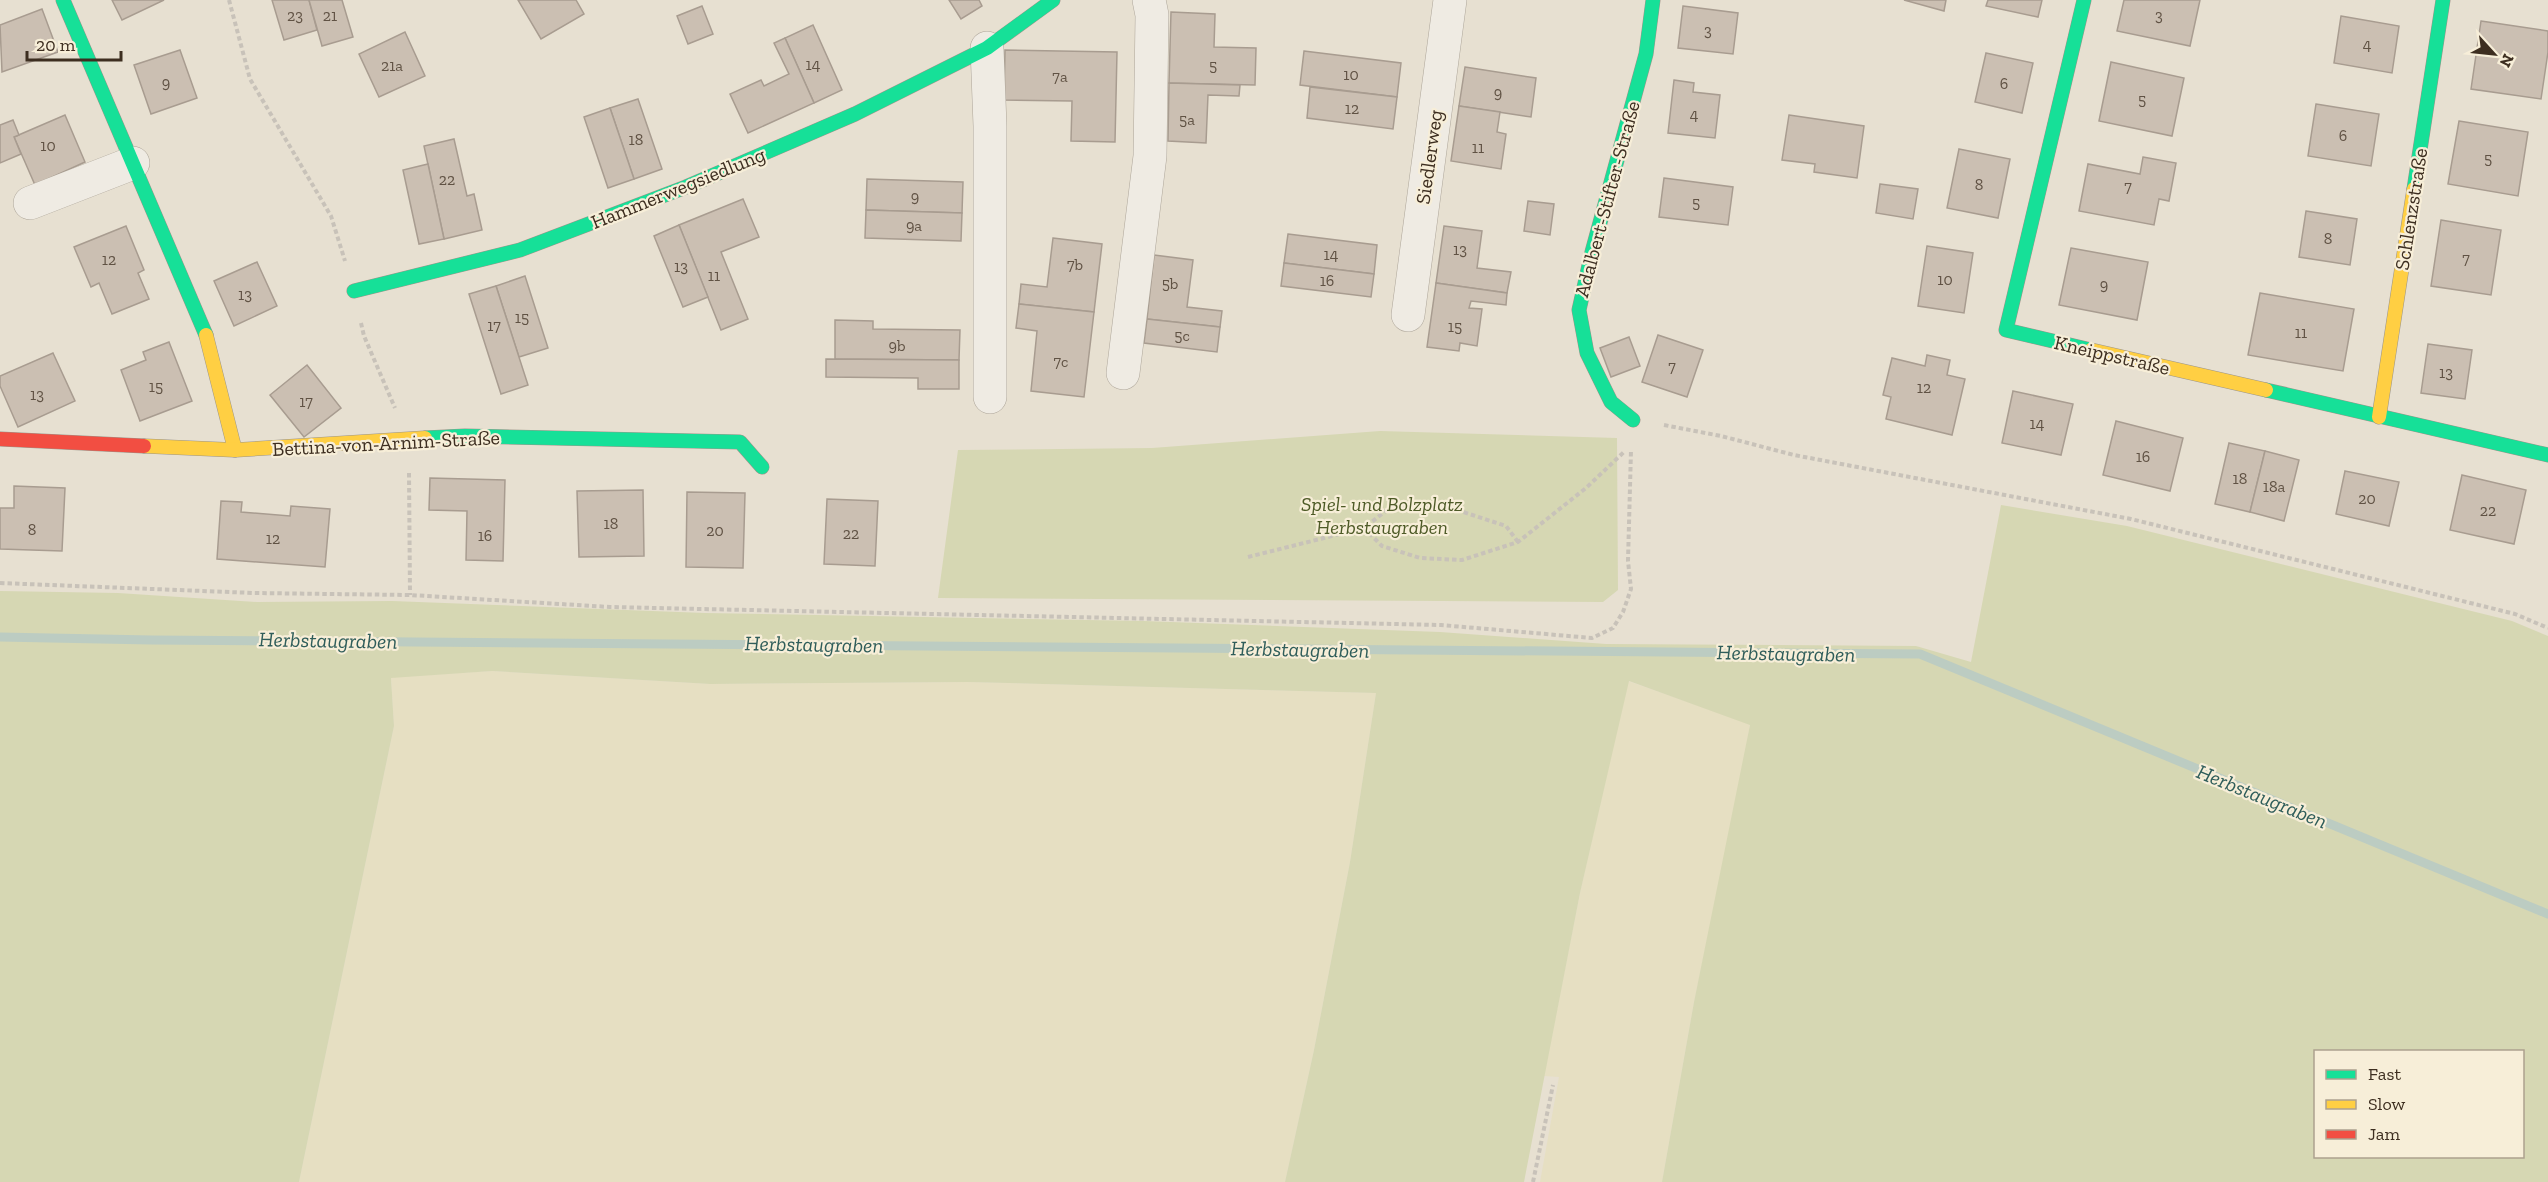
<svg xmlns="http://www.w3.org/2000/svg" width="2548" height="1182" viewBox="0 0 2548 1182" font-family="'Zilla Slab',serif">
  <rect width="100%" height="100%" fill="#e7e0d1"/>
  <!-- farmland -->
  <g fill="#e6dfc2">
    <path d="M492,671L710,684L967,682L1376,693L1350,862L1314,1050L1285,1182H299L394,726L391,677Z"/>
    <path d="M1628,681L1750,724L1743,769L1694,1002L1662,1182H1540L1559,1077L1544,1076L1580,893Z"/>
  </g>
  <!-- green -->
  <g fill="#d6d7b3" fill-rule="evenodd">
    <path d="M1380,431L1617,438L1618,590L1603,602L938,598L958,450L1152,448Z"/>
    <path d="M2001,505L2127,526L2512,621L2548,636V1182H1662L1694,1002L1750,725L1629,681L1580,893L1524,1182H1285L1314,1050L1350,862L1376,693L967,682L710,684L492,671L391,678L394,726L299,1182H0V591L118,593L257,602L392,601L705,613L1144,621L1440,632L1606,644L1916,646L1971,662ZM2316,1052H2522V1156H2316Z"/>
  </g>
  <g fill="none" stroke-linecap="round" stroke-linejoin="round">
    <!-- stream -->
    <path stroke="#bcccc2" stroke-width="9" d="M0,637L151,640L1920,654L2548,914"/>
  </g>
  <!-- building -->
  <g fill="#cbbfb2" stroke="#a89c90" stroke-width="1.5">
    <path d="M112,0H164L122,20Z"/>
    <path d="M272,0H309L317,30L284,40Z"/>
    <path d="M309,0H342L353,37L322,46Z"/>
    <path d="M518,0H576L584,14L541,39Z"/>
    <path d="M949,0H979L982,6L961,19Z"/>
    <path d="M1904,0H1946L1944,11Z"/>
    <path d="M1988,0H2042L2038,17L1986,6Z"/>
    <path d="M2124,0H2200L2190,46L2117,31Z"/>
    <path d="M702,6L713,34L688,44L677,16Z"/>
    <path d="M1683,6L1738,13L1733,54L1678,48Z"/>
    <path d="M42,9L58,52L2,72L0,25Z"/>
    <path d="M1171,12L1215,14L1214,47L1256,48L1255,85L1169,83Z"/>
    <path d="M2341,16L2399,26L2392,73L2334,63Z"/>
    <path d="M2481,21L2548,31V52L2541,99L2471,89Z"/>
    <path d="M813,25L842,90L814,103L785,38Z"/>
    <path d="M405,32L425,76L379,97L359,54Z"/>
    <path d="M785,38L814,103L748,133L730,94L761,80L764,86L789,74L774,43Z"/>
    <path d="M180,50L197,98L151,114L134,65Z"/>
    <path d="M1005,50L1117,52L1115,142L1071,141L1072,101L1004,100Z"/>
    <path d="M1304,51L1401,63L1397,97L1300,85Z"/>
    <path d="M1986,53L2033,63L2022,113L1975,102Z"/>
    <path d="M2111,62L2184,78L2172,136L2099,121Z"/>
    <path d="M1465,67L1536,78L1531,117L1459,106Z"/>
    <path d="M1674,80L1694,83L1693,92L1720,95L1715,138L1668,133Z"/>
    <path d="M1169,83L1240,85L1239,96L1208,95L1206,143L1168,141Z"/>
    <path d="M1310,87L1397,97L1393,129L1307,118Z"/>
    <path d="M638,99L662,169L634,179L610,108Z"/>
    <path d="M2316,104L2379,114L2371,166L2308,156Z"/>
    <path d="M1459,106L1500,112L1497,132L1506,134L1501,169L1451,161Z"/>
    <path d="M610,108L634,179L608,188L584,117Z"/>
    <path d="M65,115L85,162L35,185L14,137Z"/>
    <path d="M1789,115L1864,126L1857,178L1814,172L1815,164L1782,160Z"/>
    <path d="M13,120L19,135L14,137L21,154L0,163V125Z"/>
    <path d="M2459,121L2528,132L2518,196L2448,184Z"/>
    <path d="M454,139L467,196L474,194L482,230L444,239L424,146Z"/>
    <path d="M1959,149L2010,159L1998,218L1947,208Z"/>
    <path d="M2143,157L2176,163L2169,201L2159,199L2154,225L2079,211L2088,164L2140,174Z"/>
    <path d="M428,164L444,239L419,244L403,170Z"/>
    <path d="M1664,178L1733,187L1728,225L1659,217Z"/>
    <path d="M867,179L963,182L962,213L866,210Z"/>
    <path d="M1880,184L1918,189L1913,219L1876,213Z"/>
    <path d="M743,199L759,237L721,252L748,319L721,330L679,225Z"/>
    <path d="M1528,201L1554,204L1550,235L1524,231Z"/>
    <path d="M866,210L962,213L961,241L865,238Z"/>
    <path d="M2306,211L2357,219L2350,265L2299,257Z"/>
    <path d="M2441,220L2501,230L2491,295L2431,286Z"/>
    <path d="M679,225L708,297L683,307L654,236Z"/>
    <path d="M126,226L144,270L138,273L149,299L112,314L99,283L91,287L74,247Z"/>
    <path d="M1444,226L1482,231L1477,268L1511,272L1507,293L1436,283Z"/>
    <path d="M1288,234L1377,245L1374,274L1284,263Z"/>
    <path d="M1053,238L1102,244L1094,312L1019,304L1021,284L1047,287Z"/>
    <path d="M1927,246L1973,253L1964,313L1918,306Z"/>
    <path d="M2071,248L2148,262L2137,320L2059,305Z"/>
    <path d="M1154,255L1193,260L1187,307L1222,311L1220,327L1147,319Z"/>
    <path d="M257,262L277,306L234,326L214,281Z"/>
    <path d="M1284,263L1374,274L1371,297L1281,286Z"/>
    <path d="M525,276L548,348L519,357L496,286Z"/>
    <path d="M1436,283L1507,293L1506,305L1471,301L1469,308L1482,309L1477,346L1460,343L1459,351L1427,347Z"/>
    <path d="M496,286L528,385L501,394L469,294Z"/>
    <path d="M2260,293L2354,309L2343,371L2248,355Z"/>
    <path d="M1019,304L1094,312L1084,397L1031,391L1037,331L1016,328Z"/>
    <path d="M1147,319L1220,327L1217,352L1144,343Z"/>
    <path d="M835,320L873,321V329L960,330L959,360L835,359Z"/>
    <path d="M1658,335L1703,350L1687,397L1642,382Z"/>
    <path d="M1629,337L1640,366L1611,377L1600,348Z"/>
    <path d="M169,342L192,401L140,421L121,370L146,360L143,352Z"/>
    <path d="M2428,344L2472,350L2465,399L2421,393Z"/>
    <path d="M53,353L75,401L18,427L0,386V376Z"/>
    <path d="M1927,355L1950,360L1947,375L1965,379L1952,435L1886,419L1891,397L1883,395L1892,358L1925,366Z"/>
    <path d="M826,359L959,360V389H918V378L826,377Z"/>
    <path d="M307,365L341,408L304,437L270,395Z"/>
    <path d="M2013,391L2073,404L2061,455L2002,443Z"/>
    <path d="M2116,421L2183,438L2170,491L2103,475Z"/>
    <path d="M2229,443L2265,451L2250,512L2215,504Z"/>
    <path d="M2265,451L2299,460L2284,521L2250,512Z"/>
    <path d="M2345,471L2399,482L2389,526L2336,514Z"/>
    <path d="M2462,475L2526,490L2514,544L2450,530Z"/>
    <path d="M430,478L505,480L503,561L466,560L467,511L429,510Z"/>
    <path d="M14,486L65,488L62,551L0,549V508H14Z"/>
    <path d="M643,490L644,556L579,557L577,491Z"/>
    <path d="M687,492L745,493L743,568L686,567Z"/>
    <path d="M827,499L878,501L875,566L824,564Z"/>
    <path d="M221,501L242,502L241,512L290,516L291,506L330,509L325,567L217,559Z"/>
  </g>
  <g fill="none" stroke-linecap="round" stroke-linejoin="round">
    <defs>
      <g id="street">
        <path d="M987,48L990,126V397"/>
        <path d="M30,203L133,163"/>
        <path d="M1408,315L1450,0"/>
        <path d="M1123,373L1150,156L1152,15L1149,0"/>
      </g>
      <g id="fast">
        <path d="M63,0L206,335"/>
        <path d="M2084,0L2006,330L2091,350"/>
        <path d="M2414,189L2443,0"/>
        <path d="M354,291L520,250L686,187L855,114L987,48L1053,0"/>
        <path d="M2266,390L2548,455"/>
        <path d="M1633,420L1611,402L1587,353L1579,310L1592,252L1646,54L1653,0"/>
        <path d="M425,438L465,436L740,442L762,467"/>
      </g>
      <g id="slow">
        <path d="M206,335L235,450"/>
        <path d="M2091,350L2266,390"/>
        <path d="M2379,417L2414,189"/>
        <path d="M144,446L235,450L425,438"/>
      </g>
      <path id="jam" d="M0,439L144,446"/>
    </defs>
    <!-- street casing -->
    <use href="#street" stroke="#ada599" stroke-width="34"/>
    <!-- fast casing -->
    <use href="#fast" stroke="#9c958a" stroke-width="15"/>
    <!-- slow casing -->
    <use href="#slow" stroke="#9c958a" stroke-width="15"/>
    <!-- jam casing -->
    <use href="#jam" stroke="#9c958a" stroke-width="15"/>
    <!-- path -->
    <g stroke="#c8c2b9" stroke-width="4" stroke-dasharray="4.5 3" stroke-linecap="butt">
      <path d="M229,0L250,79L331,216L345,261"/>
      <path d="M361,323L364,336L395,408"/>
      <path d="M1664,425L1721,436L1794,455L2131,519L2515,614L2548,628"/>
      <path d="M409,473L410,595"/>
      <path d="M1518,542L1506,526L1448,507L1392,506L1364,528L1382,546L1420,558L1462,560L1518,542L1586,488L1625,451"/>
      <path d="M1248,557L1364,528"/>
      <path d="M0,583L254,593L410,595L610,607L1441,625L1592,638L1613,628L1623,612L1631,589L1628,561L1631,450"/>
      <path d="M1533,1182L1553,1085"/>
    </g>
    <!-- street -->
    <use href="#street" stroke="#efebe3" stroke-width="33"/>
    <!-- fast -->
    <use href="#fast" stroke="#16e098" stroke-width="14"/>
    <!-- slow -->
    <use href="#slow" stroke="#ffcf43" stroke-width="14"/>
    <!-- jam -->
    <use href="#jam" stroke="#f24e42" stroke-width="14"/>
  </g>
  <g text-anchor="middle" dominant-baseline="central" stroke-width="4.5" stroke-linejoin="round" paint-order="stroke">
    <!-- number labels -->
    <g font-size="16" fill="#605244">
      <text x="295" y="15">23</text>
      <text x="330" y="15">21</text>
      <text x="2159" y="15">3</text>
      <text x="1708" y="30">3</text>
      <text x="2367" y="44">4</text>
      <text x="813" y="64">14</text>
      <text x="392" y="65">21a</text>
      <text x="1213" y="65">5</text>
      <text x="1351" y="74">10</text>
      <text x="1060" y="76">7a</text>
      <text x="166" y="82">9</text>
      <text x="2004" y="83">6</text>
      <text x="1498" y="92">9</text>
      <text x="2142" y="99">5</text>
      <text x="1352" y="108">12</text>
      <text x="1694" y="114">4</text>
      <text x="1187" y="119">5a</text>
      <text x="2343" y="135">6</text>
      <text x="636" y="139">18</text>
      <text x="48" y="145">10</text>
      <text x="1478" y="147">11</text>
      <text x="2488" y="158">5</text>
      <text x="447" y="179">22</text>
      <text x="1979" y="184">8</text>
      <text x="2128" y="186">7</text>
      <text x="915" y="196">9</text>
      <text x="1696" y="202">5</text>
      <text x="914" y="225">9a</text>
      <text x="2328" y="238">8</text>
      <text x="1460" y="249">13</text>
      <text x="1331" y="254">14</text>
      <text x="2466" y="258">7</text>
      <text x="109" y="259">12</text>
      <text x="1075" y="264">7b</text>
      <text x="681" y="266">13</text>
      <text x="714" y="275">11</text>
      <text x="1945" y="279">10</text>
      <text x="1327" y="280">16</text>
      <text x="1170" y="283">5b</text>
      <text x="2104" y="284">9</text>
      <text x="245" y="294">13</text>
      <text x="522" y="317">15</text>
      <text x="494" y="325">17</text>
      <text x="1455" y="326">15</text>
      <text x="2301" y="332">11</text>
      <text x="1182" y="335">5c</text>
      <text x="897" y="345">9b</text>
      <text x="1061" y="361">7c</text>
      <text x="1672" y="366">7</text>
      <text x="2446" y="372">13</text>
      <text x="156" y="386">15</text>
      <text x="1924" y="387">12</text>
      <text x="37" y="394">13</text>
      <text x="306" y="401">17</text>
      <text x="2037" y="423">14</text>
      <text x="2143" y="456">16</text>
      <text x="2240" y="478">18</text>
      <text x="2274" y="486">18a</text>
      <text x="2367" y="498">20</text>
      <text x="2488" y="510">22</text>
      <text x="611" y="523">18</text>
      <text x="32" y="529">8</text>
      <text x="715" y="530">20</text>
      <text x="851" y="533">22</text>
      <text x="485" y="535">16</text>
      <text x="273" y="538">12</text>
    </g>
    <!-- street labels -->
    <g font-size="20" fill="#3d2e20" stroke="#f7eed8">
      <text transform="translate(1429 157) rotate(-82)">Siedlerweg</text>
      <text transform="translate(678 188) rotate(-22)">Hammerwegsiedlung</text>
      <text transform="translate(1607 199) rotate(-75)">Adalbert-Stifter-Straße</text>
      <text transform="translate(2411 209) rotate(-81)">Schlenzstraße</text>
      <text transform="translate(2112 355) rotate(13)">Kneippstraße</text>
      <text transform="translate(386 443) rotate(-3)">Bettina-von-Arnim-Straße</text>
    </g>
    <!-- park labels -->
    <g font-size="20" font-style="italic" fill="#4d5a26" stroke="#f7eed8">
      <text x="1382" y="504">Spiel- und Bolzplatz<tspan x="1382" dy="23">Herbstaugraben</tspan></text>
    </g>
    <!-- water labels -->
    <g font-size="21" font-style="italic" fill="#2f5d5a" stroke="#f7eed8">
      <text transform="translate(328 640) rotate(1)">Herbstaugraben</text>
      <text transform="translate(814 644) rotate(1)">Herbstaugraben</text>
      <text transform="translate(1300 649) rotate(1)">Herbstaugraben</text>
      <text transform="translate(1786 653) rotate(1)">Herbstaugraben</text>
      <text transform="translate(2262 796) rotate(22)">Herbstaugraben</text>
    </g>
  </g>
  <!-- legend -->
  <rect x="2314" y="1050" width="210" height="108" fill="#f7eed8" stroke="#ada18e" stroke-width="1.5"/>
  <rect x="2326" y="1070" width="30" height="9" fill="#16e098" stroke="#ada18e" stroke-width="1.5"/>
  <text x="2368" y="1080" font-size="18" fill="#3d2e20">Fast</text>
  <rect x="2326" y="1100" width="30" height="9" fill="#ffcf43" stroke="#ada18e" stroke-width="1.5"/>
  <text x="2368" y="1110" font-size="18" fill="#3d2e20">Slow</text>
  <rect x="2326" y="1130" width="30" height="9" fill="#f24e42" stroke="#ada18e" stroke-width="1.5"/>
  <text x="2368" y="1140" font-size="18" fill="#3d2e20">Jam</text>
  <!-- north arrow -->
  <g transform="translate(2494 54) rotate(117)" stroke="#f7eed8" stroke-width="4.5" paint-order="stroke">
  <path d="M0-4.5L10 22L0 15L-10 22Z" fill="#3d2e20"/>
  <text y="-9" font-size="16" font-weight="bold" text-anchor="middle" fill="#3d2e20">N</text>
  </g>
  <!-- scale -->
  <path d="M27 51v9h94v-9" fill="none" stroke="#3d2e20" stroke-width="3"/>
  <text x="36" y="51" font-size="18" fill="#3d2e20" stroke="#f7eed8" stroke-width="4.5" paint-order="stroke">20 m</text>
</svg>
